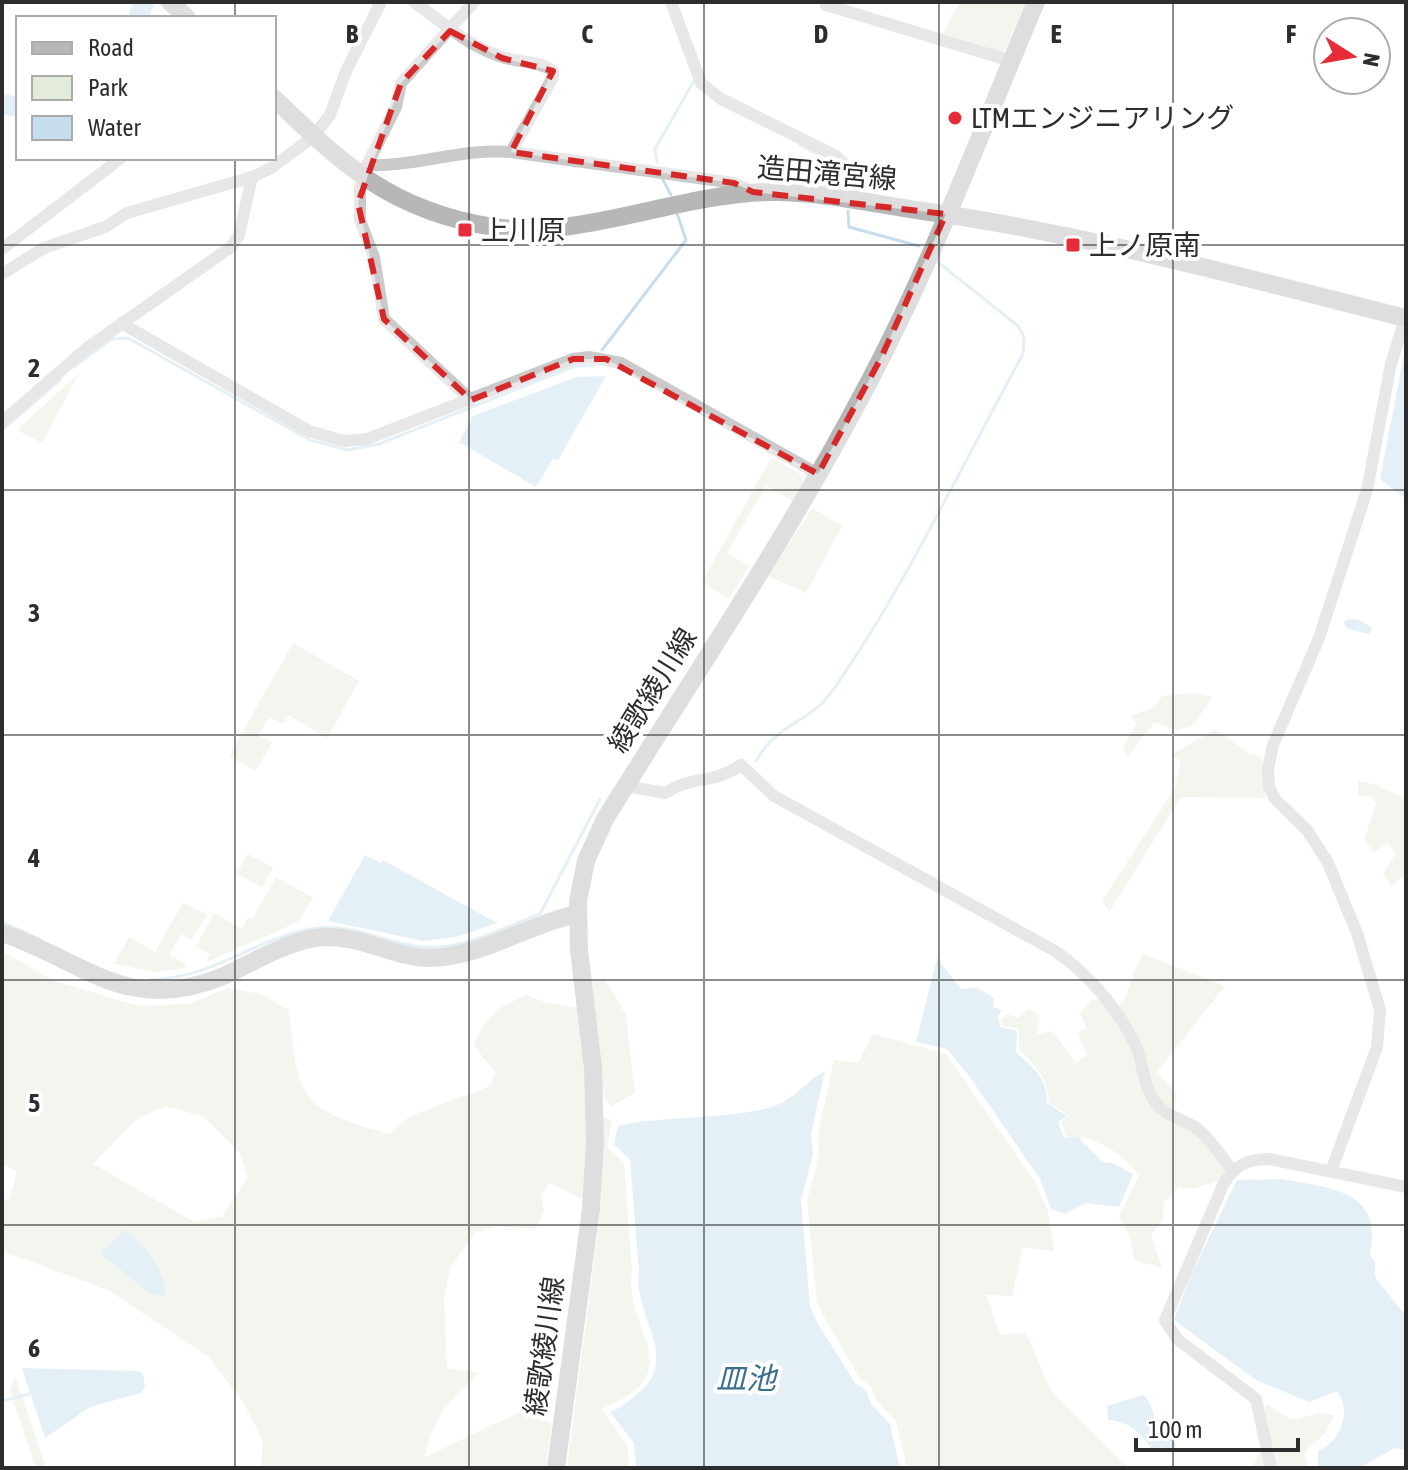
<svg xmlns="http://www.w3.org/2000/svg" width="1408" height="1470" viewBox="0 0 1408 1470" font-family="'Asap Condensed','Noto Sans JP',sans-serif">
  <rect width="100%" height="100%" fill="#fff"/>
  <!-- green -->
  <g fill="#e3ebda" fill-rule="evenodd">
    <path d="M960,2H1026L1003,54L943,34Z"/>
    <path d="M79,373L42,443L19,431L20,427Z"/>
    <path d="M771,458L799,473L804,482L793,501L766,486L727,553L749,567L729,599L702,582Z"/>
    <path d="M812,508L842,526L806,593L768,576Z"/>
    <path d="M293,643L359,681L327,738L289,715L283,724L269,717L258,735L272,743L255,771L229,756Z"/>
    <path d="M1192,693L1213,697L1193,725L1176,731L1155,722L1128,756L1123,748L1136,723L1131,716L1154,707L1162,696Z"/>
    <path d="M1216,729L1246,752L1263,758L1265,798L1181,797L1109,912L1102,901L1175,788L1181,761L1171,755Z"/>
    <path d="M1358,781L1374,784L1406,799V880L1402,877L1392,886L1383,875L1396,853L1388,843L1374,852L1364,840L1376,804L1371,796H1358Z"/>
    <path d="M248,854L273,868L262,888L237,873Z"/>
    <path d="M276,877L313,898L298,922L206,962L210,954L196,946L214,913L242,929L248,918L252,919Z"/>
    <path d="M183,903L207,914L192,940L181,934L169,955L185,964V968L156,972L114,964L129,937L155,952Z"/>
    <path d="M2,951L52,980L138,1006L189,1004L229,988L260,994L289,1010C298,1101 299,1109 390,1134L410,1116L491,1086L495,1072L474,1046C484,1017 499,1006 527,995L546,1003L577,1008C590,1077 591,1130 582,1199L550,1183L541,1194L544,1211L536,1229L497,1226L475,1233L451,1266L444,1296L447,1368L480,1373C451,1397 431,1420 425,1457L518,1413L552,1423L546,1468H261L263,1442L244,1403L209,1357L108,1290L2,1251V1199L9,1201L17,1171L2,1165ZM166,1106L204,1117L239,1152L248,1178L222,1217L194,1222L93,1164L138,1118Z"/>
    <path d="M1144,954L1225,986L1157,1072L1177,1095L1173,1111L1199,1133L1225,1166L1223,1179L1193,1189L1179,1187L1164,1202L1163,1220L1151,1235L1162,1268L1134,1260L1130,1236L1119,1217L1139,1175C1125,1154 1091,1134 1066,1137L1061,1122L1068,1115L1049,1102C1048,1078 1036,1065 1019,1050L1018,1028L1003,1026L1001,1020L1007,1014L1018,1018L1029,1008L1039,1015L1037,1034L1052,1031L1076,1063L1087,1055L1078,1032L1087,1029L1080,1013L1092,1000L1106,996L1116,1009C1131,996 1131,970 1144,954Z"/>
    <path d="M605,980L626,1015L635,1093L611,1106L604,1098L589,982Z"/>
    <path d="M873,1034L946,1054L1035,1182L1048,1211L1054,1251L1023,1247L1012,1296L986,1295L1000,1335L1026,1333L1051,1391L1123,1463L1134,1468H907L896,1421L876,1400L871,1386L860,1379L817,1304L807,1201L819,1155L818,1135L834,1060L858,1063Z"/>
    <path d="M603,1117L612,1120L607,1147L624,1163L632,1270C622,1329 695,1373 601,1409L628,1446L629,1468H567L601,1207Z"/>
    <path d="M15,1376L46,1468H36L10,1391Z"/>
    <path d="M1266,1404L1292,1420L1321,1413L1334,1415L1325,1433L1304,1453L1308,1468H1252L1262,1447Z"/>
  </g>
  <!-- water -->
  <g fill="#c5ddec">
    <path d="M1406,344V499L1380,479Z"/>
    <path d="M606,376L558,460L553,459L536,487L459,442L473,416L576,377Z"/>
    <path d="M1357,619L1373,628L1369,634L1348,629L1344,624L1345,620Z"/>
    <path d="M365,855L381,863L383,860L497,923L456,937L423,941L328,921Z"/>
    <path d="M937,958L961,989L976,987L994,998L993,1007L1002,1010L998,1016L1000,1027L1017,1031L1016,1052C1033,1069 1047,1076 1047,1103L1067,1116L1058,1122L1064,1138L1078,1137L1103,1162L1113,1163L1133,1174L1119,1207L1086,1203L1065,1214L1051,1209L1040,1179L970,1077L947,1049L916,1042Z"/>
    <path d="M825,1071L811,1134L813,1155L801,1200L810,1306L818,1324L855,1383L866,1390L871,1404L890,1424L900,1468H636L634,1443L610,1412C620,1408 628,1402 636,1395C684,1360 631,1314 639,1270L630,1160L614,1144L618,1126C659,1115 756,1120 785,1101C800,1092 809,1079 825,1071Z"/>
    <path d="M1282,1179C1332,1189 1383,1189 1370,1255L1375,1261V1277L1406,1316V1450L1395,1448L1359,1468H1318V1451C1341,1441 1352,1412 1337,1391L1309,1402L1256,1380L1174,1320L1191,1275L1237,1180Z"/>
    <path d="M125,1230C140,1238 171,1278 164,1296L151,1294L100,1253Z"/>
    <path d="M22,1368L138,1371L143,1373L145,1387L141,1393L90,1407L45,1438Z"/>
    <path d="M1143,1395C1153,1403 1152,1415 1158,1425C1163,1433 1172,1435 1176,1445L1173,1451L1153,1450C1140,1433 1130,1421 1108,1420L1107,1406Z"/>
  </g>
  <g fill="none" stroke-linecap="round" stroke-linejoin="round">
    <!-- stream -->
    <g stroke="#c5ddec" stroke-width="3">
      <path d="M800,145L825,158"/>
      <path d="M657,162L655,149L695,79"/>
      <path d="M661,176L671,195"/>
      <path d="M848,211L849,227L919,246"/>
      <path d="M602,350L686,240L677,213"/>
      <path d="M74,367L111,339L128,338L310,440L348,450L379,444L575,366L594,365"/>
      <path d="M2,430L60,380"/>
      <path d="M756,761C777,723 809,723 831,693C905,587 961,467 1023,354L1024,337L1018,326L935,260"/>
      <path d="M2,922L42,940"/>
      <path d="M149,980C215,978 252,940 310,929C351,921 384,944 423,947C462,951 505,927 540,914L600,799"/>
      <path d="M2,1401L33,1393"/>
    </g>
    <!-- river -->
    <g stroke="#c5ddec" stroke-width="20">
      <path d="M138,18L144,2"/>
      <path d="M2,104L18,107"/>
    </g>
    <!-- street -->
    <g stroke="#cacaca" stroke-width="12">
      <path d="M414,2C442,22 465,44 499,56C516,63 538,60 553,71V77L511,152"/>
      <path d="M671,2L701,83L721,99L836,156L846,166L859,201"/>
      <path d="M827,2L826,5L1011,61"/>
      <path d="M367,165L396,107L401,83L474,2"/>
      <path d="M829,197L836,156"/>
      <path d="M2,249L121,158"/>
      <path d="M2,274L44,248L105,227L127,213L252,177L271,168L313,137L330,115L346,71L381,2"/>
      <path d="M121,323L309,431L344,441L367,439L573,359L589,357L621,363L818,474"/>
      <path d="M471,400L384,319L374,257L360,220V188L367,165C416,167 462,148 511,152L734,183L753,192"/>
      <path d="M2,422L87,348L231,247L239,235L252,177"/>
      <path d="M625,786L665,793C692,775 712,785 741,765L774,796L1055,951C1088,973 1118,1009 1135,1044C1144,1063 1142,1084 1155,1102C1166,1117 1182,1118 1196,1128C1210,1138 1221,1156 1232,1170"/>
      <path d="M1331,1171L1377,1047L1380,1010L1357,933L1328,863L1307,830L1275,799L1269,787L1268,769L1273,745L1319,638L1367,490L1391,364L1405,318"/>
      <path d="M1271,1468L1256,1399L1177,1339L1165,1320L1223,1185C1234,1166 1247,1159 1269,1159L1406,1187"/>
    </g>
    <!-- secondary -->
    <g stroke="#b7b7b7" stroke-width="18">
      <path d="M170,2L187,18"/>
      <path d="M274,98C344,166 392,211 493,227C583,241 685,190 779,192C827,193 875,204 923,211C1086,234 1246,278 1406,318"/>
      <path d="M2,933C84,961 127,1015 221,977C254,963 287,940 323,937C361,935 394,958 431,958C481,957 529,924 577,914"/>
      <path d="M556,1468L591,1209L595,1141L593,1068L579,950L578,901L586,861L605,819C692,679 785,541 862,395C930,269 980,134 1036,2"/>
    </g>
  </g>
  <!-- marked area -->
  <path d="M0 0H1408V1470H0ZM450,31L502,58L553,71L511,152L734,183L753,192L946,214L881,358L818,474L606,359H573L471,400L384,319L358,203L401,83Z" fill="#fff" fill-opacity=".55" fill-rule="evenodd"/>
  <path fill="none" stroke="#d62828" stroke-width="6" stroke-dasharray="16 10" stroke-linejoin="round" d="M450,31L502,58L553,71L511,152L734,183L753,192L946,214L881,358L818,474L606,359H573L471,400L384,319L358,203L401,83Z"/>
  <!-- grid -->
  <path fill="none" stroke="#2d2d2d" stroke-width="2" stroke-opacity="0.55" d="M235,2V18M469,2V1468M704,2V1468M939,2V1468M1173,2V1468M235,158V1468M2,245H1406M2,490H1406M2,735H1406M2,980H1406M2,1225H1406"/>
  <!-- markers -->
  <g fill="#e82b39" stroke="#fff" stroke-width="3">
    <circle cx="955" cy="118" r="8"/>
    <rect x="457" y="222" width="16" height="16" rx="4"/>
    <rect x="1065" y="237" width="16" height="16" rx="4"/>
  </g>
  <g text-anchor="middle" dominant-baseline="central" stroke-width="8" stroke-linejoin="round" paint-order="stroke">
    <!-- poi labels -->
    <g font-size="28" fill="#2d2d2d" stroke="#fff" text-anchor="start">
      <text x="971" y="118">LTMエンジニアリング</text>
      <text x="481" y="230">上川原</text>
      <text x="1089" y="245">上ノ原南</text>
    </g>
    <!-- street labels -->
    <g font-size="28" fill="#2d2d2d" stroke="#fff">
      <text transform="translate(827 173) rotate(5)">造田滝宮線</text>
      <text transform="translate(652 690) rotate(-58)">綾歌綾川線</text>
      <text transform="translate(544 1346) rotate(-82)">綾歌綾川線</text>
    </g>
    <!-- water labels -->
    <g font-size="30" font-style="italic" fill="#3a6f90" stroke="#fff">
      <text x="746" y="1378">皿池</text>
    </g>
  </g>
  <g font-size="26" text-anchor="middle" font-weight="bold" fill="#2d2d2d" stroke="#fff" stroke-width="8" stroke-linejoin="round" paint-order="stroke">
    <text x="352" y="43">B</text>
    <text x="587" y="43">C</text>
    <text x="821" y="43">D</text>
    <text x="1056" y="43">E</text>
    <text x="1291" y="43">F</text>
    <text x="34" y="377">2</text>
    <text x="34" y="622">3</text>
    <text x="34" y="867">4</text>
    <text x="34" y="1112">5</text>
    <text x="34" y="1357">6</text>
  </g>
  <!-- border -->
  <rect width="1408" height="1470" fill="none" stroke="#2d2d2d" stroke-width="8"/>
  <!-- legend -->
  <rect x="16" y="16" width="260" height="144" fill="#ffffff" stroke="#ababab" stroke-width="2"/>
  <rect x="32" y="42" width="40" height="12" fill="#b7b7b7" stroke="#ababab" stroke-width="2"/>
  <text x="88" y="56" font-size="24" fill="#2d2d2d">Road</text>
  <rect x="32" y="76" width="40" height="24" fill="#e3ebda" stroke="#ababab" stroke-width="2"/>
  <text x="88" y="96" font-size="24" fill="#2d2d2d">Park</text>
  <rect x="32" y="116" width="40" height="24" fill="#c5ddec" stroke="#ababab" stroke-width="2"/>
  <text x="88" y="136" font-size="24" fill="#2d2d2d">Water</text>
  <!-- north arrow -->
  <g transform="translate(1352 56) rotate(101)"><circle r="38" fill="#ffffff" stroke="#ababab" stroke-width="2"/>
  <path d="M0-6L14 30L0 20L-14 30Z" fill="#e82b39"/>
  <text y="-12" font-size="22" font-weight="bold" text-anchor="middle" fill="#2d2d2d">N</text>
  </g>
  <!-- scale -->
  <path d="M1136 1438v12h162v-12" fill="none" stroke="#2d2d2d" stroke-width="4"/>
  <text x="1148" y="1438" font-size="24" fill="#2d2d2d" stroke="#ffffff" stroke-width="6" paint-order="stroke">100 m</text>
</svg>
